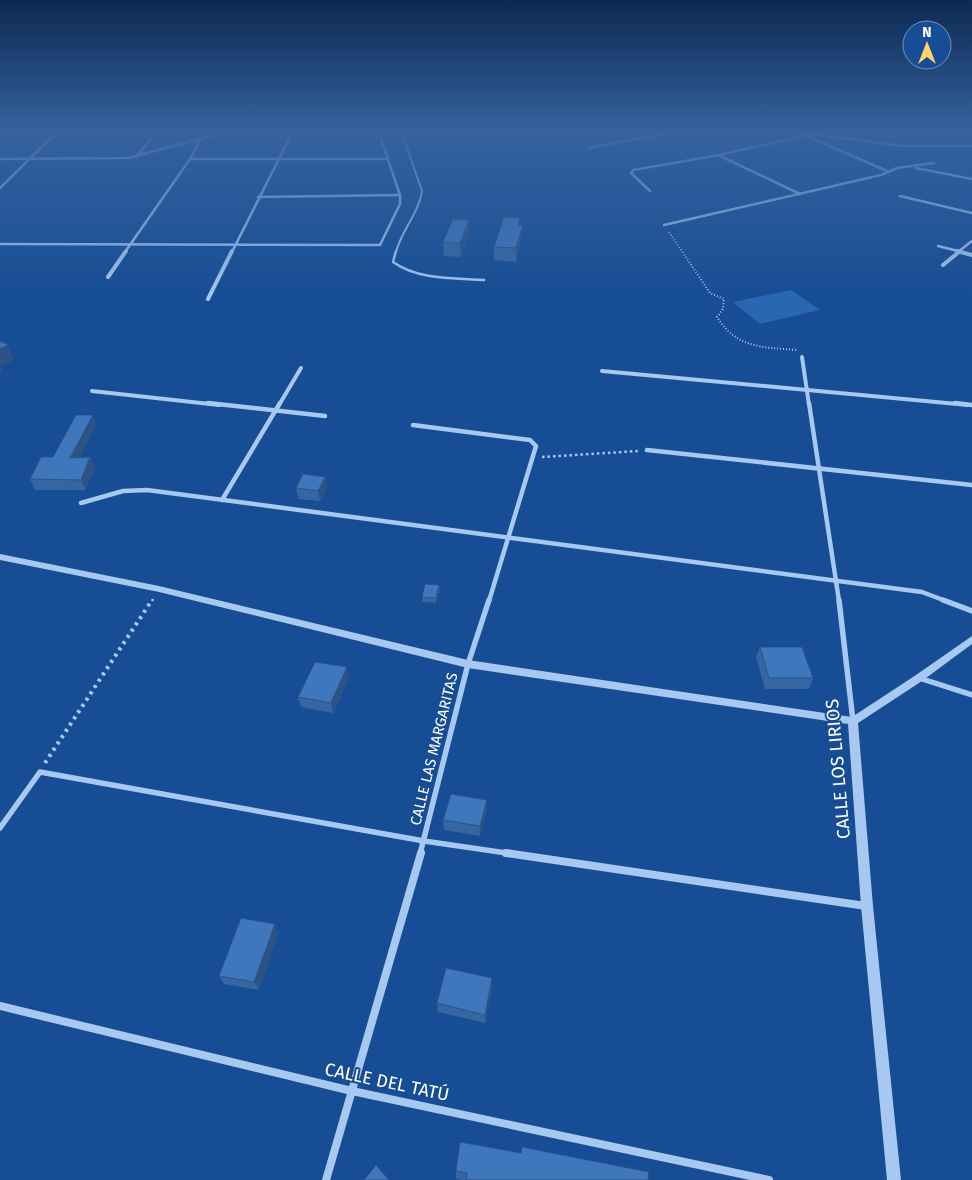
<svg xmlns="http://www.w3.org/2000/svg" width="972" height="1180" viewBox="0 0 972 1180" font-family="'Fira Sans',sans-serif">
  <rect width="100%" height="100%" fill="#164d94"/>
  <!-- green -->
  <path fill="#2a67b3" d="M791,290L820,310L760,324L733,302Z"/>
  <g fill="none" stroke-linecap="round" stroke-linejoin="round">
    <!-- path-far2 -->
    <path stroke="#a6c8f1" stroke-width="2" stroke-dasharray="1 2" stroke-linecap="butt" d="M669,232L710,293L724,299L723,309L717,317C737,349 763,347 797,350"/>
    <!-- path-far1 -->
    <g stroke="#a6c8f1" stroke-width="2.5" stroke-dasharray="2.5 3" stroke-linecap="butt">
      <path d="M542,457L638,451"/>
      <path d="M152,601L153,599"/>
    </g>
    <!-- path -->
    <path stroke="#a6c8f1" stroke-width="4" stroke-dasharray="3 4.5" stroke-linecap="butt" d="M45,763L152,600"/>
    <!-- service-far1 -->
    <path stroke="#a6c8f1" stroke-width="2" d="M396,252C401,231 419,213 422,191L402,133"/>
    <!-- service -->
    <path stroke="#a6c8f1" stroke-width="2.5" d="M396,251L393,262C418,280 454,278 484,280"/>
    <!-- minor-far4 -->
    <g stroke="#a6c8f1" stroke-width="2.5">
      <path d="M813,134L903,146H972"/>
      <path d="M809,137L887,171"/>
      <path d="M588,148L669,133"/>
      <path d="M720,156L800,194"/>
      <path d="M136,157L156,133"/>
      <path d="M0,159L128,158L223,133"/>
      <path d="M190,159H386"/>
      <path d="M916,168L972,179"/>
      <path d="M0,188L56,133"/>
      <path d="M650,191L631,173L633,170L719,155L816,133"/>
      <path d="M900,196L972,213"/>
      <path d="M258,197L400,195"/>
      <path d="M664,225L881,175L897,168L934,163"/>
      <path d="M0,244L380,245L400,204V195L379,133"/>
      <path d="M938,246L962,252"/>
      <path d="M125,252L190,159L200,140"/>
      <path d="M232,252L292,133"/>
      <path d="M958,252L972,241"/>
    </g>
    <!-- minor-far3 -->
    <g stroke="#a6c8f1" stroke-width="4">
      <path d="M957,251L972,255"/>
      <path d="M943,265L960,251"/>
      <path d="M108,277L126,251"/>
      <path d="M208,299L232,251"/>
      <path d="M802,357L809,405"/>
      <path d="M602,371L968,405"/>
      <path d="M92,391L219,405"/>
      <path d="M279,405L301,368"/>
    </g>
    <!-- minor-far2 -->
    <g stroke="#a6c8f1" stroke-width="4.5">
      <path d="M208,403L325,416"/>
      <path d="M809,403L839,601"/>
      <path d="M955,403L972,405"/>
      <path d="M413,425L530,440L536,446L489,601"/>
      <path d="M647,450L972,485"/>
      <path d="M222,500L280,403"/>
      <path d="M81,503L123,491L147,490L922,592L946,601"/>
    </g>
    <!-- minor-far1 -->
    <g stroke="#a6c8f1" stroke-width="5.5">
      <path d="M839,600L853,721"/>
      <path d="M943,600L972,611"/>
      <path d="M919,678L972,695"/>
      <path d="M0,828L40,772L424,841L514,854"/>
      <path d="M420,854L468,664L489,600"/>
    </g>
    <!-- minor -->
    <g stroke="#a6c8f1" stroke-width="8">
      <path d="M506,853L866,906"/>
      <path d="M0,1006L352,1091L769,1180"/>
      <path d="M326,1180L421,853"/>
    </g>
    <!-- tertiary -->
    <path fill="#a6c8f1" fill-rule="evenodd" d="M0,554L159,586L468,660L852,717L916,675L972,636V644L922,681L858,723L873,906L901,1180H887L861,906L848,724L468,668L159,592L0,560Z"/>
  </g>
  <!-- wall -->
  <g fill="#3666a2">
    <path d="M469,220V233L461,257L444,256L443,242Z"/>
    <path d="M520,225L522,238L516,262L494,260V247Z"/>
    <path d="M96,425L80,457L95,468L85,490H35L30,479L53,457Z"/>
    <path d="M325,477L327,487L320,501L298,499L296,488Z"/>
    <path d="M439,585L440,591L436,603L422,602V597Z"/>
    <path d="M760,647L813,678L809,689H765L756,657Z"/>
    <path d="M349,678L333,713L301,707L298,697Z"/>
    <path d="M487,810L480,836L444,830L443,820Z"/>
    <path d="M278,933L259,990L224,984L219,976Z"/>
    <path d="M492,987L485,1023L438,1012L437,1003Z"/>
    <path d="M456,1171L648,1180H462L456,1179Z"/>
  </g>
  <!-- shaded-wall -->
  <g fill="#2c5384">
    <path d="M469,220V233L461,257L460,243Z"/>
    <path d="M523,225L522,238L516,262V248Z"/>
    <path d="M8,345L14,360L1,366L3,372L0,373V349Z"/>
    <path d="M93,415L96,425L75,468L70,458Z"/>
    <path d="M90,457L95,468L85,490L81,480Z"/>
    <path d="M325,477L327,487L320,501L318,491Z"/>
    <path d="M439,585L440,591L436,603V598Z"/>
    <path d="M347,667L349,678L333,713L331,703Z"/>
    <path d="M487,800V810L480,836V826Z"/>
    <path d="M275,924L278,933L259,990L254,982Z"/>
    <path d="M492,978V987L485,1023V1015Z"/>
  </g>
  <!-- building -->
  <g fill="#3f77bc" stroke="#2c5384">
    <path d="M504,217L520,218L518,225H523L516,248L494,247Z"/>
    <path d="M453,219L469,220L460,243L443,242Z"/>
    <path d="M0,341L8,345L0,349Z"/>
    <path d="M76,415H93L70,458L90,457L81,480L30,479L41,457H53Z"/>
    <path d="M303,474L325,477L318,491L296,488Z"/>
    <path d="M425,584L439,585L436,598L422,597Z"/>
    <path d="M760,647H802L813,678H769Z"/>
    <path d="M315,662L347,667L331,703L298,697Z"/>
    <path d="M451,794L487,800L480,826L443,820Z"/>
    <path d="M241,918L275,924L254,982L219,976Z"/>
    <path d="M446,968L492,978L485,1015L437,1003Z"/>
    <path d="M460,1142L521,1153L522,1147L649,1172L648,1180H466L467,1173L456,1171Z"/>
    <path d="M376,1165L389,1180H364Z"/>
  </g>
  <!-- sky -->
  <linearGradient id="sky" x2="0" y2="1"><stop stop-color="#0c2a51"/><stop offset="0.44" stop-color="#36629f"/><stop offset="1" stop-color="#36629f" stop-opacity="0"/></linearGradient>
  <rect width="972" height="299" fill="url(#sky)"/>
  <g text-anchor="middle" dominant-baseline="central" stroke-width="4" stroke-linejoin="round" paint-order="stroke">
    <!-- street labels -->
    <g font-size="15" fill="#fff" stroke="#164d94">
      <text transform="translate(434 749) rotate(-76)">CALLE LAS MARGARITAS</text>
    </g>
    <!-- near-street labels -->
    <g font-size="18" fill="#fff" stroke="#164d94">
      <text transform="translate(838 769) rotate(-95)">CALLE LOS LIRIOS</text>
      <text transform="translate(387 1082) rotate(12)">CALLE DEL TATÚ</text>
    </g>
  </g>
  <!-- north arrow -->
  <g transform="translate(927 45)"><circle r="24" fill="#164d94" stroke="#7394bf"/>
  <path d="M0-4L9 19L0 12L-9 19Z" fill="#ffd366"/>
  <text y="-8" font-size="14" font-weight="bold" text-anchor="middle" fill="#ffffff">N</text>
  </g>
</svg>
